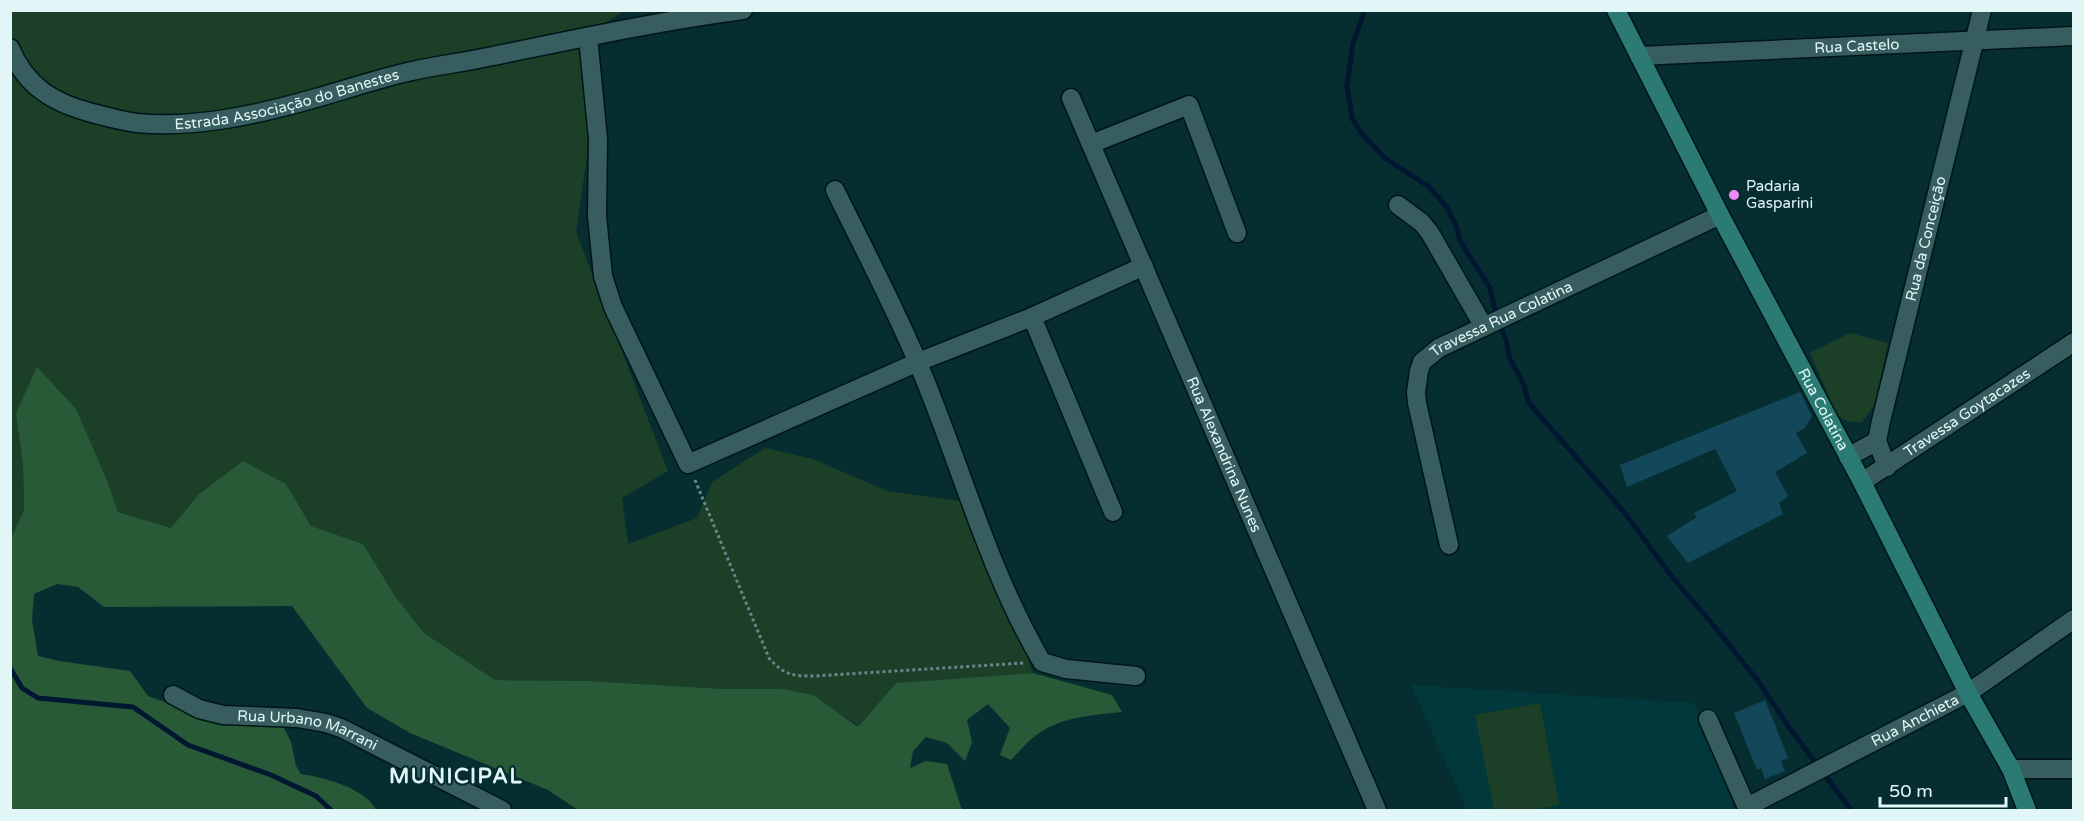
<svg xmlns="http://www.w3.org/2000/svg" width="2084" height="821" viewBox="0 0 2084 821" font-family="'Varela Round',sans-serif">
  <rect width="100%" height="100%" fill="#062e31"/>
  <!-- built -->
  <path fill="#00383b" d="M1411,685L1694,703L1735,810H1467Z"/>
  <!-- green -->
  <g fill="#1c4027">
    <path d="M574,10L576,12L624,11L602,25L593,47L596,94L576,232L668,471L622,498L628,544L697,518L712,482L765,448L813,459L887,491L966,502L1011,610L1033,673L896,683L858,727L855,723L840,714L782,689H724L589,681L495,680L424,633L395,596L363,544L311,526L286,484L198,495L171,528L118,512L107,480L76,409L23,462L24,510L11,541V11Z"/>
    <path d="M1850,333L1888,343L1875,404L1862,422C1851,423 1844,421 1836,413L1810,353Z"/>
    <path d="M1540,703L1559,805L1532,810H1494L1475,715Z"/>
  </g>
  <!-- forest -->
  <path fill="#285a38" d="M37,367L76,409L107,480L118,512L171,528L198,495L243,461L286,484L311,526L363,544L395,596L424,633L495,680L589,681L724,689H782L813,695L858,727L896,683L1033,673L1112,695L1122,712C1093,715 1059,717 1035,736C1026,743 1019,752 1011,760L1000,755L1010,728L988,704L967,720L972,742L965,761L947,743L926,737L913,751L910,768L926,761L947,764L962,810H578L548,790L410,733L367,708L292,606L104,607L78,587L57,584L34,594L32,620L38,656L59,661L130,671L148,696L212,719L280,720L291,742L296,766L301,774C323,777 367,789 376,810H11L10,541L24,510L23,462L16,413Z"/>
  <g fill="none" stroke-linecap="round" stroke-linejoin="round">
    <!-- stream -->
    <g stroke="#001731" stroke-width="5">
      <path d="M1365,10L1353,43L1347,86L1352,118L1361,133L1385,158L1428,186L1447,207L1456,226L1460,241L1490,288L1496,315L1506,340L1510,359L1524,385L1528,402L1624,512L1673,578L1714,626L1758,681L1791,730L1851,810"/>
      <path d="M10,668L22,688L38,698L133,707L188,745L271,775L316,796L331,810"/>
    </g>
  </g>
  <!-- building -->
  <g fill="#13485b">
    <path d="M1800,392L1812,416L1805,428L1796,433L1807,453L1775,472L1788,496L1779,503L1783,514L1688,563L1667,536L1697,517L1694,513L1737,491L1715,449L1627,487L1620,465Z"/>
    <path d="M1765,700L1788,758L1781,761L1785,771L1765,779L1761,768L1757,770L1734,713Z"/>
  </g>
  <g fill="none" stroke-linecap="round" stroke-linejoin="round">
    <defs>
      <g id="street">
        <path d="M588,37L598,139L597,216L603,276L613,307L688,464L918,362L1032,317L1144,266"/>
        <path id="s1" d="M10,48C26,87 54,103 92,113C107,117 122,121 137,123C195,129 260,114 316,98C348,89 380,78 412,71C439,65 466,62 493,56C576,39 659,21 743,10"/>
        <path id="s2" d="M1639,56L2074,36"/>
        <path id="s3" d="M1071,98L1377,810"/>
        <path d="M1091,144L1189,105L1237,233"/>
        <path d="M835,190C863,247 893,304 918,363C960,462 987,568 1042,662L1066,669L1136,676"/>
        <path d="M1398,205L1422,223L1430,233L1484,327"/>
        <path d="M1032,317L1113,512"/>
        <path d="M1848,457L1877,441"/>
        <path id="s4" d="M1887,467L1877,441L1881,421L1982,10"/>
        <path id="s5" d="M1862,482L2074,342"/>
        <path id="s6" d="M1449,545L1417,403L1416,392L1419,371L1422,362L1439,348L1720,215"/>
        <path id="s7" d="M173,695L199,709L223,715L297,718L326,723L341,728L502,810"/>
        <path d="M1708,719L1748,810"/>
        <path d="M2011,769H2074"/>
        <path id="s8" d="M1747,807L1968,693L2074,619"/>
      </g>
      <g id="secondary">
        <path id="s9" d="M1616,10L1720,215L1862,482L1968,693L2011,769L2027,810"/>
      </g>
    </defs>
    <!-- street casing -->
    <use href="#street" stroke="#001517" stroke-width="21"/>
    <!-- secondary casing -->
    <use href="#secondary" stroke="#001517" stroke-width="21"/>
    <!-- path -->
    <path stroke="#68878a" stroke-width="3" stroke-dasharray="3 3" stroke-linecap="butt" d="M695,480L769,658C784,675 792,676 815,676L1024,663"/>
    <!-- street -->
    <use href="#street" stroke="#375d5f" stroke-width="18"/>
    <!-- secondary -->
    <use href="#secondary" stroke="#2b7a73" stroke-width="18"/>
  </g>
  <!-- markers -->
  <circle fill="#ee8bf8" stroke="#062e31" stroke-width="2" cx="1734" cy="195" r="6"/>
  <g text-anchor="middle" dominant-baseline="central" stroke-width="4.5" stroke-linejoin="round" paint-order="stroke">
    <!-- street labels -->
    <g font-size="15" fill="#e2f6f7" stroke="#062e31">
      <text stroke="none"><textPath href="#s2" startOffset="218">Rua Castelo</textPath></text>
      <text stroke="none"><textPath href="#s1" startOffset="308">Estrada Associação do Banestes</textPath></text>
      <text stroke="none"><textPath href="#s4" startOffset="236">Rua da Conceição</textPath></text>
      <text stroke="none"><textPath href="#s6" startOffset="278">Travessa Rua Colatina</textPath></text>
      <text stroke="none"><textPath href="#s9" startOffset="450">Rua Colatina</textPath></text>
      <text stroke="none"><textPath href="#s5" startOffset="126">Travessa Goytacazes</textPath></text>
      <text stroke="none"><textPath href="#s3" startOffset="388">Rua Alexandrina Nunes</textPath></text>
      <text stroke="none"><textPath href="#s8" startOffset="189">Rua Anchieta</textPath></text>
      <text stroke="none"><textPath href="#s7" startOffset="141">Rua Urbano Marrani</textPath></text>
    </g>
    <!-- poi labels -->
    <g font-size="15" fill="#e2f6f7" stroke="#062e31" text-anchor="start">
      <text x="1746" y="186">Padaria<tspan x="1746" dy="17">Gasparini</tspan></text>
    </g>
    <!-- district labels -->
    <g font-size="21" font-weight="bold" letter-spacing="1.5" fill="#e2f6f7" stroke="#062e31">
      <text x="456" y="776">MUNICIPAL</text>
    </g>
  </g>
  <!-- border -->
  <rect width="2084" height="821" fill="none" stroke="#e2f6f7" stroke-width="24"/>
  <!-- scale -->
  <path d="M1880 797v9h126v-9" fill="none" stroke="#e2f6f7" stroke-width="3"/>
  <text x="1889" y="797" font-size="18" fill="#e2f6f7" stroke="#062e31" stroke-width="4.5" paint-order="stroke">50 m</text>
</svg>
